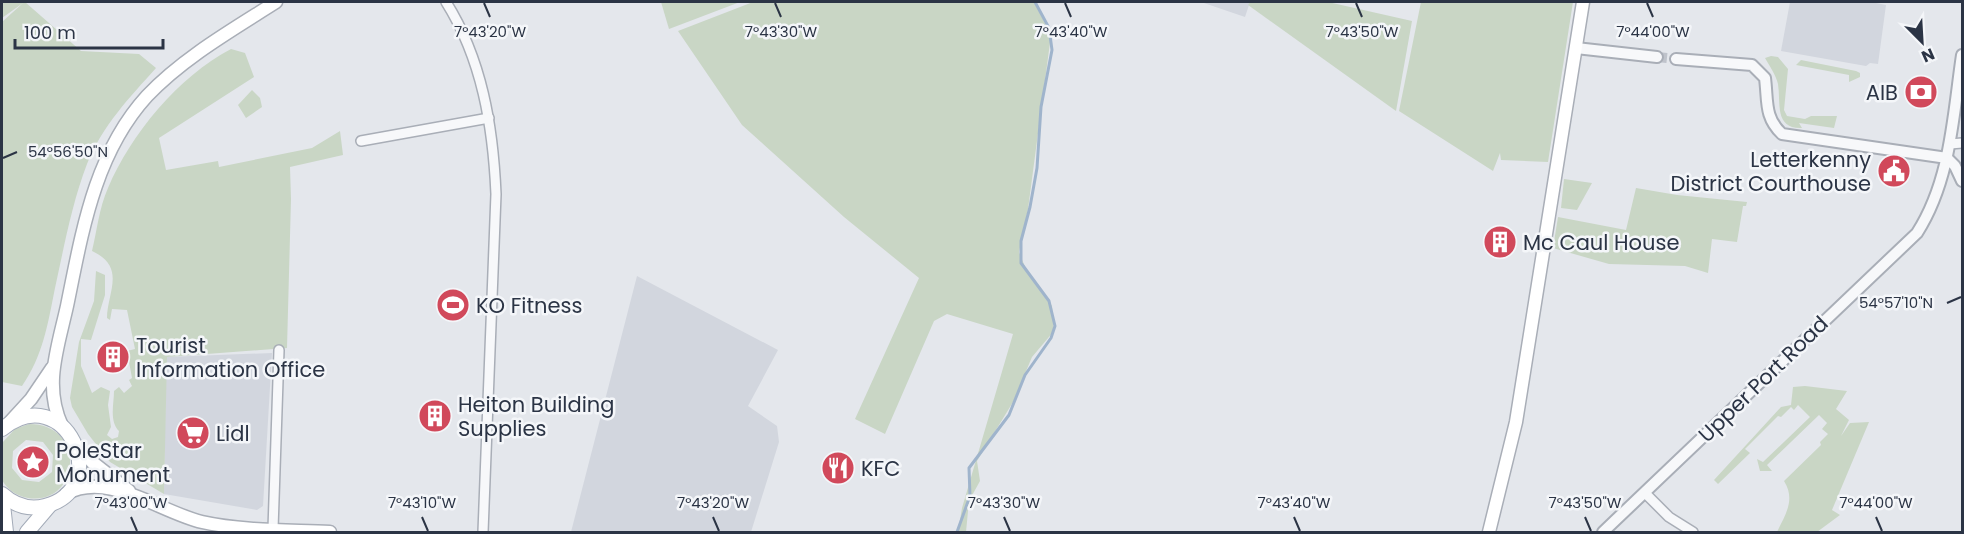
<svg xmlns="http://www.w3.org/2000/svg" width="1964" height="534" viewBox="0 0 1964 534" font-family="Poppins,sans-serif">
  <rect width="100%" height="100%" fill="#e4e7ec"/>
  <!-- built -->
  <g fill="#d2d6de">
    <path d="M1201,2H1250L1245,17Z"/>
    <path d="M1790,2H1871L1886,5L1878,64L1870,63L1866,66L1781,51Z"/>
    <path d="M637,276L778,350L748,406L777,426L779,442L751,532H571Z"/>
    <path d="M272,353L263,506L257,510L164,494L166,357Z"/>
  </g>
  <!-- green -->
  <g fill="#c9d6c5" fill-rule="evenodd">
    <path d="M2,2H25L81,51L139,54L156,68C130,97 102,126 87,164C72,203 64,247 55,288C48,323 43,356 22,386L2,382V22L23,3L2,18Z"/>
    <path d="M661,2H740L669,29Z"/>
    <path d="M753,2H1034L1051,35L1028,209L1019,252L1028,274L1052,306L1054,331L1032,357L1013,402L977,461L980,481L969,501L966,532H958L962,508L1013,334L947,314L934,321L885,434L855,419L919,278L844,217L742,125L678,31Z"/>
    <path d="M1250,2H1328L1412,21L1396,111L1248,5Z"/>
    <path d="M1421,2H1573L1548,162L1501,160L1500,153L1493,171L1399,111Z"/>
    <path d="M231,49L245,53L254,77L159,138L166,170L218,161L219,167L312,148L340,131L343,155L290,167L291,199L287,348L167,357L164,494L110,462L88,434L72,407L70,398L79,342L94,301L96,271L105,275V295L91,340L81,339V366L92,393L101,387L110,391L108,405L111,427L107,435L112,439L118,437L119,431C109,421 114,404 114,391L119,387L124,393L132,386L129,380L132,378L127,351L135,349L127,310L112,309L110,320L107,318C107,293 127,267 92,251C97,231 99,208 108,188C131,134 178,77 231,49Z"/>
    <path d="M1771,56L1778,57L1788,69L1784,110L1787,116L1805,119L1811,116H1837L1834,128L1799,123L1802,128C1774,129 1781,103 1778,84C1776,75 1770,67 1765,58Z"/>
    <path d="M1801,60L1856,71L1860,73V77L1849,82V75L1796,65Z"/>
    <path d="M252,90L260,98L262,107L246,118L238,105Z"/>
    <path d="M1564,179L1592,183L1577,210L1561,208Z"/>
    <path d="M1636,188L1677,195L1747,202L1746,206H1743L1737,242L1712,239L1708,273L1685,266L1609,264L1553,248L1558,217L1626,230Z"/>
    <path d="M1805,386L1847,391L1836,409L1849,420L1841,436L1850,423L1869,422L1832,510L1840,515L1817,532H1777C1785,515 1796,500 1784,481L1821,445L1820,442L1828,434L1822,429L1827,423L1819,415L1767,465L1772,471H1760L1757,459L1763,462L1810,417L1798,405L1794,410L1791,407L1781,417L1778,416L1745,449L1750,453L1718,484L1714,480L1781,407L1791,405L1793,387Z"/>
    <path d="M29,424C88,424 80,506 28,498C16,496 7,489 2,480V443L15,429ZM26,440L43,442L53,455L52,472L39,482L22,480L12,468L13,451Z"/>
  </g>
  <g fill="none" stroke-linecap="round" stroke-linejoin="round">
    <!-- stream -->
    <path stroke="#9fb4cc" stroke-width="3" d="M957,532L970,496L969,468L1009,415L1025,375L1051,338L1055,326L1049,301L1021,263V241L1030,207L1037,168L1041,107L1052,50L1049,28L1035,2"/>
    <!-- tertiary-tunnel -->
    <path stroke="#bfc3cb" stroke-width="10" stroke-dasharray="10 5" stroke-linecap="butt" d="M1657,57L1676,59"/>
    <defs>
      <g id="minor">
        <path d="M446,2C482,59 493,126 496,194L483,532"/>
        <path d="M361,141L489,118"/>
        <path d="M1950,144L1962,143"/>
        <path d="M1645,493L1669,517L1693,532"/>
        <path d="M273,529L279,350"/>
      </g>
      <g id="tertiary">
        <path d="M1576,48L1657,57"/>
        <path d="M1676,59L1752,65L1765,78C1768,101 1764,117 1782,134L1947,158"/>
        <path d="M1947,158L1955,166L1962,181"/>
        <path d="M1603,532L1917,233C1951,180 1953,115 1962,55"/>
      </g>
      <g id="secondary">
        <path d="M9,423L31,399L52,368"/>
        <path d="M62,426C43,386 58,347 67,306C82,233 94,154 147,96C183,58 232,30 276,2"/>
        <path d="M76,445L92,462L129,491"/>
        <path d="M66,494C107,470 162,513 202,522C243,531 288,530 330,532"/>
        <path d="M1489,532L1516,422L1583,2"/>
      </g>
      <g id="primary">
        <path d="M2,429C65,378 115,488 45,506C29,510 14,505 2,494"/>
        <path d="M2,495L6,532"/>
        <path d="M27,532L50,505"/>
      </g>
    </defs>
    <!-- minor casing -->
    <use href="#minor" stroke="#a9aeb7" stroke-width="12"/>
    <!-- tertiary casing -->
    <use href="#tertiary" stroke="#a9aeb7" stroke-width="14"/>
    <!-- secondary casing -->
    <use href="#secondary" stroke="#a9aeb7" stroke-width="15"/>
    <!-- primary casing -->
    <use href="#primary" stroke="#a3abb8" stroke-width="16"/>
    <!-- minor -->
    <use href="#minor" stroke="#f7f8fa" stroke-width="9"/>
    <!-- tertiary -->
    <use href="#tertiary" stroke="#f7f8fa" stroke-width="10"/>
    <!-- secondary -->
    <use href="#secondary" stroke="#fff" stroke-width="12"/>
    <!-- primary -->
    <use href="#primary" stroke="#fff" stroke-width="14"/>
  </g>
  <!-- ticks -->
  <path fill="none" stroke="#2b3445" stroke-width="2" d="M484,3L490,17M775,3L781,17M1065,3L1071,17M1356,3L1362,17M1647,3L1653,17M3,158L17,152M1947,303L1961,297M131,517L137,531M422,517L428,531M713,517L719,531M1004,517L1010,531M1294,517L1300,531M1585,517L1591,531M1876,517L1882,531"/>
  <!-- icons -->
  <defs>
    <symbol id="bank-disc" viewBox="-11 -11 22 22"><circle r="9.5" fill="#d1495b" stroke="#f4f6f9"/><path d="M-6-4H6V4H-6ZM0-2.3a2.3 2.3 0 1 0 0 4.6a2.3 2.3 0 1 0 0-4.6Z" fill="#fff"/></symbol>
    <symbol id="civic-disc" viewBox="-11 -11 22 22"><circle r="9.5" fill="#d1495b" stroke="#f4f6f9"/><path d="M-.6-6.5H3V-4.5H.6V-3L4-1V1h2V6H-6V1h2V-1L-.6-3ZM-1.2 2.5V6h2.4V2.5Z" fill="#fff"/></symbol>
    <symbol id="building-disc" viewBox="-11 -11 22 22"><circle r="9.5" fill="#d1495b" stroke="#f4f6f9"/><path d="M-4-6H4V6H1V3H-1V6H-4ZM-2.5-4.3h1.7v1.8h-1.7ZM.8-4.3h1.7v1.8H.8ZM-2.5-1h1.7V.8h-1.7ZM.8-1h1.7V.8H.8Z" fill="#fff"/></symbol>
    <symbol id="stadium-disc" viewBox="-11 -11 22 22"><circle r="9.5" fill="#d1495b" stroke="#f4f6f9"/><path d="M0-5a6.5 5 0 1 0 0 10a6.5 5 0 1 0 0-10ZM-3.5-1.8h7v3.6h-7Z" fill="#fff"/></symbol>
    <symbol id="supermarket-disc" viewBox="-11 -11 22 22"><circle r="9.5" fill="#d1495b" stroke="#f4f6f9"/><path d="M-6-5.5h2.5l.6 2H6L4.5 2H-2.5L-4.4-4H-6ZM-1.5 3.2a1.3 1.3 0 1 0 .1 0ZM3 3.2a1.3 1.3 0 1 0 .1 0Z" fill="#fff"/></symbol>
    <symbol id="sight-disc" viewBox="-11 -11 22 22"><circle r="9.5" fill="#d1495b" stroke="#f4f6f9"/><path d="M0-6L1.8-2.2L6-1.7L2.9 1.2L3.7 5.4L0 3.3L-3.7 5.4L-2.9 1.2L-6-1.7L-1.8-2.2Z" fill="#fff"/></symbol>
    <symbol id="restaurant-disc" viewBox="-11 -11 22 22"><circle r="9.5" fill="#d1495b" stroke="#f4f6f9"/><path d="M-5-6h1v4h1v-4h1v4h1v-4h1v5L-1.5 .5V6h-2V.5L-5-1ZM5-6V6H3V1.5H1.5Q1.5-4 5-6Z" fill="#fff"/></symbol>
  </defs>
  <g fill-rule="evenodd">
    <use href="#bank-disc" x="1902" y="73" width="38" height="38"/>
    <use href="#civic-disc" x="1875" y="152" width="38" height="38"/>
    <use href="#building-disc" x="1481" y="223" width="38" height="38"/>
    <use href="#stadium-disc" x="434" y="286" width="38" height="38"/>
    <use href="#building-disc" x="94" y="338" width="38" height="38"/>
    <use href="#building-disc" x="416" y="397" width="38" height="38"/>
    <use href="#supermarket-disc" x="174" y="414" width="38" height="38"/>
    <use href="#sight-disc" x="14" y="443" width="38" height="38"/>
    <use href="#restaurant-disc" x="819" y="449" width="38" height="38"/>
  </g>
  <g text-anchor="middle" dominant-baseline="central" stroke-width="5" stroke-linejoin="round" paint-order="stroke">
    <!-- poi labels -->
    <g font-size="21" fill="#2b3445" stroke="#f4f6f9" text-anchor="start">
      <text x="1898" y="92" text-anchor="end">AIB</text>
      <text x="1871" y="159" text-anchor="end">Letterkenny<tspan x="1871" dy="24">District Courthouse</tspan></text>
      <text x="1523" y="242">Mc Caul House</text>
      <text x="476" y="305">KO Fitness</text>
      <text x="136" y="345">Tourist<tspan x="136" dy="24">Information Office</tspan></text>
      <text x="458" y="404">Heiton Building<tspan x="458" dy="24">Supplies</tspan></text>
      <text x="216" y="433">Lidl</text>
      <text x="56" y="450">PoleStar<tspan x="56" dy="24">Monument</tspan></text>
      <text x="861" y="468">KFC</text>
    </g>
    <!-- street labels -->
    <g font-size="21" fill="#2b3445" stroke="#f4f6f9">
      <text transform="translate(1763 379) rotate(-44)">Upper Port Road</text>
    </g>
  </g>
  <g font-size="15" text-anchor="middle" fill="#2b3445" stroke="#f4f6f9" stroke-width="5" stroke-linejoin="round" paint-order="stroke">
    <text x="490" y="37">7°43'20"W</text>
    <text x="781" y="37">7°43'30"W</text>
    <text x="1071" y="37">7°43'40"W</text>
    <text x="1362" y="37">7°43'50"W</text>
    <text x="1653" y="37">7°44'00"W</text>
    <text x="68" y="157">54°56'50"N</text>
    <text x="1896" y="308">54°57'10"N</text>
    <text x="131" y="508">7°43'00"W</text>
    <text x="422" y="508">7°43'10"W</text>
    <text x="713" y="508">7°43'20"W</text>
    <text x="1004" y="508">7°43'30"W</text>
    <text x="1294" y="508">7°43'40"W</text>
    <text x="1585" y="508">7°43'50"W</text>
    <text x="1876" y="508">7°44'00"W</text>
  </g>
  <!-- border -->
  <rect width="1964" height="534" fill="none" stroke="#2b3445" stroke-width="6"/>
  <!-- north arrow -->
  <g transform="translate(1922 42) rotate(156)" stroke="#f4f6f9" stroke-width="4.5" paint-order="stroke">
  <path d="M0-4.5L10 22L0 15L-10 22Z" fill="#2b3445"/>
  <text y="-9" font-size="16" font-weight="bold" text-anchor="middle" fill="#2b3445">N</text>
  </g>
  <!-- scale -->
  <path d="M15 39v9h148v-9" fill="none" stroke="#2b3445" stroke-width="3"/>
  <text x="24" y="39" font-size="18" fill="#2b3445" stroke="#f4f6f9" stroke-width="4.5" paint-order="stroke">100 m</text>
</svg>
